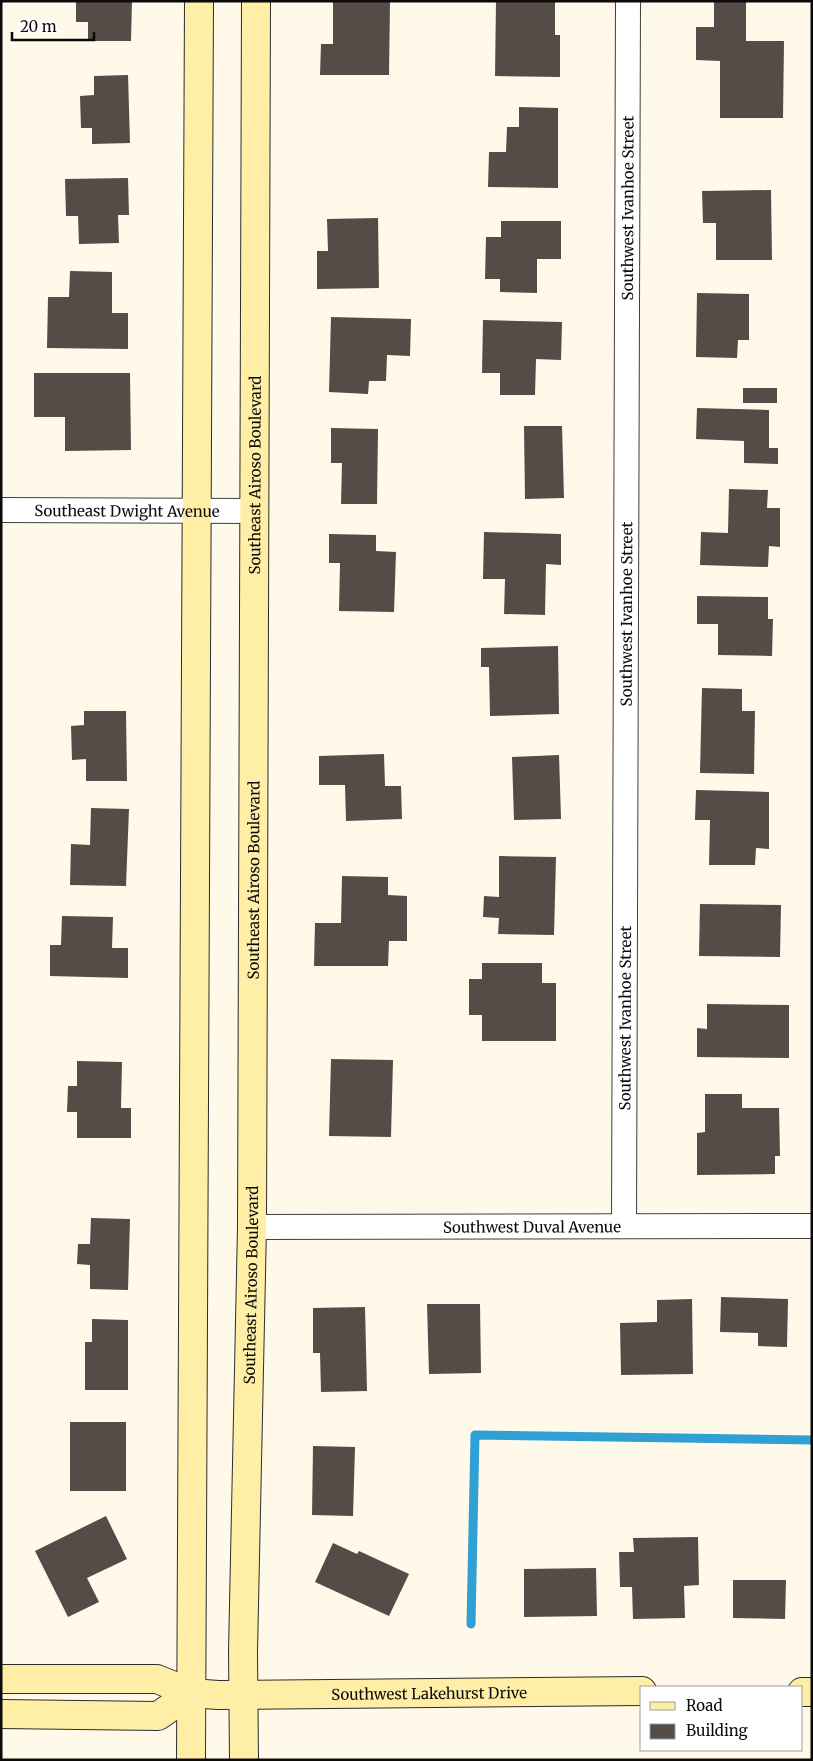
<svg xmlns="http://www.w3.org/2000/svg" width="813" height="1761" viewBox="0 0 813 1761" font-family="Merriweather,serif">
  <rect width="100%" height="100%" fill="#fff9ea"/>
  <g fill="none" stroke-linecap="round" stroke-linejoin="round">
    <!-- stream -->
    <path stroke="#309fd3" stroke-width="9" d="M471,1624L475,1435L812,1440"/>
  </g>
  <!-- building -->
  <g fill="#554b47">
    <path d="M76,1H132L131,41H88V22H76Z"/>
    <path d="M333,1L390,2L389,75H320L321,44H333Z"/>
    <path d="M496,1H555V35H560V77L495,76Z"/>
    <path d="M714,1H746V41H784L783,118H720V61L696,60V27H714Z"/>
    <path d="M128,75L130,143L92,144V128H81L80,96L94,95V76Z"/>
    <path d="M519,107L558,108V188L488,187L489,152H506L507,127H519Z"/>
    <path d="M128,178L129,215H118L119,243L79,244L78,216H66L65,179Z"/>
    <path d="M771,190L772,260H716V223H703L702,191Z"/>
    <path d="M378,218L379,288L317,289V251H328L327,219Z"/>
    <path d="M501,221H561V259H537V293L500,292V279H485L486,237H501Z"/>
    <path d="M70,271L112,272V313H128V349L47,348L48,297H69Z"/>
    <path d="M697,293L749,294V340H738L737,358L696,357Z"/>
    <path d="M331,317L411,319L410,356L387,355L386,381H369L368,394L329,392Z"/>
    <path d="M483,320L562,322L561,360L536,359L535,395H500V373H482Z"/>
    <path d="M34,373H130L131,450L65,451V417H34Z"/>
    <rect x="743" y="388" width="34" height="15"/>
    <path d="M697,408L769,410V448H778V464L744,463V441L696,439Z"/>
    <path d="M524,426H562L564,498L525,499Z"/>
    <path d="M331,428L378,429L377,504H341L342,463H331Z"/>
    <path d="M729,489L768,490L767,508H780V547L769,546L768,567L700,565L701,532L728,533Z"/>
    <path d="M484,532L561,534V565L546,564L545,615L504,614L505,579H483Z"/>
    <path d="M329,534L376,535V551L396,552L394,612L339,611L340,563H329Z"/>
    <path d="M697,596L768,597V619H773L772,656L718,655V624H697Z"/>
    <path d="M558,646L559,714L490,716L489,667H481V648Z"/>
    <path d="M702,688L742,689V711H755L754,774L700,773Z"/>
    <path d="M84,711H126L127,781H86V759L72,760L71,726L84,725Z"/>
    <path d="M384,754L385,786H401L402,819L346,821L345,785H319V756Z"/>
    <path d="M559,755L561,819L514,820L512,757Z"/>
    <path d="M696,790L769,792V849L756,848L755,865H709L710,820H695Z"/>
    <path d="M91,808L129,809L126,886L70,885L71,844L90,845Z"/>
    <path d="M499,856L556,857L554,935L498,934L499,918L483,917L484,896L499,897Z"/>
    <path d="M342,876L388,877V895L407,896V941H389L388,966H314L315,923H341Z"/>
    <path d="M700,904L781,905L780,957L699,956Z"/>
    <path d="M62,916L113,917L112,948H128V978L50,976V945H61Z"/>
    <path d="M482,963H542V983H556V1041H482V1015H469V979H482Z"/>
    <path d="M707,1004L789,1005V1058L697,1057V1028L707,1029Z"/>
    <path d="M331,1059L393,1060L391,1137L329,1136Z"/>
    <path d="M77,1061L122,1062L121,1108H131V1138H77V1112H67L68,1086H77Z"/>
    <path d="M705,1094H742V1108H779L780,1156H775V1174L697,1175V1133L705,1132Z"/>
    <path d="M91,1218L130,1219L128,1290L90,1289V1265L77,1264L78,1244H90Z"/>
    <path d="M721,1297L788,1299L787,1347L758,1346V1333L720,1332Z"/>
    <path d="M692,1299L693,1374L621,1375L620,1323L657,1322V1300Z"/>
    <path d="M427,1304H480L481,1373L429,1374Z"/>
    <path d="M365,1307L367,1391L321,1392L320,1353H313V1308Z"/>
    <path d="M92,1319L128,1320V1390H85V1342H92Z"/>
    <rect x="70" y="1422" width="56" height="69"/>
    <path d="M313,1446L355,1447L353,1516L312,1515Z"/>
    <path d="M106,1516L127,1559L87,1578L99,1602L68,1617L35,1551Z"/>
    <path d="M698,1537L699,1585L684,1586L685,1618L633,1619L632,1587H620L619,1552H634L633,1538Z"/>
    <path d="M333,1543L357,1554L359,1551L409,1574L389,1616L315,1582Z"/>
    <path d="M596,1568L597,1616L524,1617V1569Z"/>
    <path d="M733,1580H786L785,1619L733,1618Z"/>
  </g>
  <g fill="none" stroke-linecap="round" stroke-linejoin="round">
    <defs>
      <g id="street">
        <path id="s1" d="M1,510L254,511"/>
        <path id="s2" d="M624,1226L628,1"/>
        <path id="s3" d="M252,1227L812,1226"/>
      </g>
      <g id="secondary">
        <path id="s4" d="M1,1679H157L191,1693L218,1695L642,1691"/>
        <path d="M802,1692H812"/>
        <path d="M1,1714L158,1716L191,1693"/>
        <path d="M191,1760L199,1"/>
        <path id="s5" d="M244,1760L243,1652L252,1227L256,1"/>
      </g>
    </defs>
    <!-- street casing -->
    <use href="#street" stroke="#3e3e3e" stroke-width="26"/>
    <!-- secondary casing -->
    <use href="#secondary" stroke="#2d2d2d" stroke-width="30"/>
    <!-- street -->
    <use href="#street" stroke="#fff" stroke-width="24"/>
    <!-- secondary -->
    <use href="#secondary" stroke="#ffeea5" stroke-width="28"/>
  </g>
  <g text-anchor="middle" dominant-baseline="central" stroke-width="5" stroke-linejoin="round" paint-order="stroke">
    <!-- street labels -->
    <g font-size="15" fill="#0b0b0b" stroke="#fff">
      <text stroke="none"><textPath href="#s2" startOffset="1018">Southwest Ivanhoe Street</textPath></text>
      <text stroke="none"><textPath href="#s5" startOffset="1285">Southeast Airoso Boulevard</textPath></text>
      <text stroke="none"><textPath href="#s1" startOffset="126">Southeast Dwight Avenue</textPath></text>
      <text stroke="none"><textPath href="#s2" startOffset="612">Southwest Ivanhoe Street</textPath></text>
      <text stroke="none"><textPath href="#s5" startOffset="880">Southeast Airoso Boulevard</textPath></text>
      <text stroke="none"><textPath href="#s2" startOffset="208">Southwest Ivanhoe Street</textPath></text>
      <text stroke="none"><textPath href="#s3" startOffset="280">Southwest Duval Avenue</textPath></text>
      <text stroke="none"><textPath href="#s5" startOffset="475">Southeast Airoso Boulevard</textPath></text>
      <text stroke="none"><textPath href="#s4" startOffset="431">Southwest Lakehurst Drive</textPath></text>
    </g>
  </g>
  <!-- border -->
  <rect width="813" height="1761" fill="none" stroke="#0b0b0b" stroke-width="5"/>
  <!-- legend -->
  <rect x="640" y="1686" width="162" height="65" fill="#ffffff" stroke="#9d9d9d"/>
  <rect x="650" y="1702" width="25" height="8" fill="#ffeea5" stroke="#9d9d9d"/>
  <text x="686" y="1711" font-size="15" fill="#0b0b0b">Road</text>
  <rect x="650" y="1724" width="25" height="15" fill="#554b47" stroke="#9d9d9d"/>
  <text x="686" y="1736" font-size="15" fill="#0b0b0b">Building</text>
  <!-- scale -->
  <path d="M12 32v8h82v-8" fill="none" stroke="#0b0b0b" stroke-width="2.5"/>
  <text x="20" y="32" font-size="15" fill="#0b0b0b" stroke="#ffffff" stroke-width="4" paint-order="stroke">20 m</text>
</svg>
